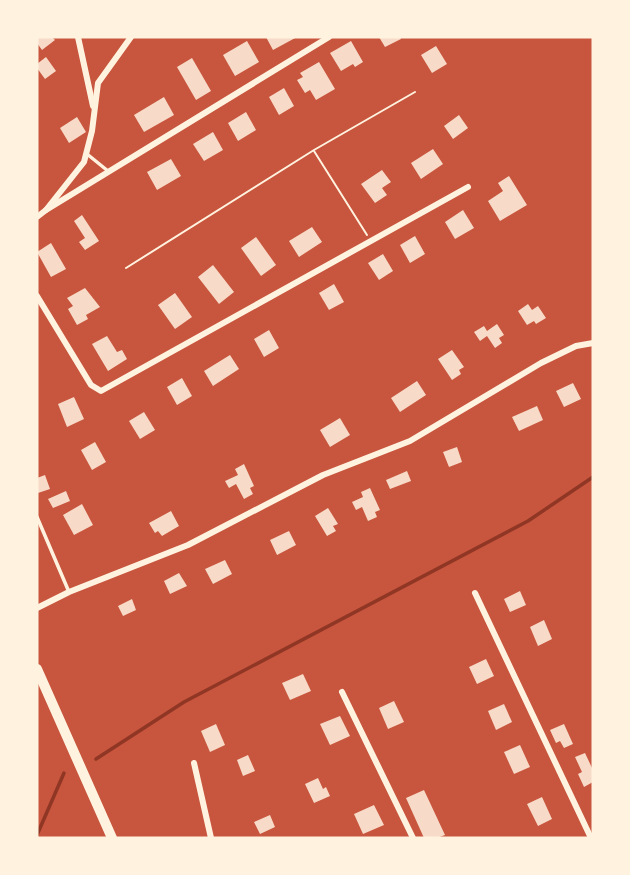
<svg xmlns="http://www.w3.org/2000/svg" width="630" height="875" viewBox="0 0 630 875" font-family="'Alegreya Sans',sans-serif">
  <rect width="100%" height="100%" fill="#c8553d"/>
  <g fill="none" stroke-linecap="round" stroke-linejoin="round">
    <!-- stream -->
    <g stroke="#8f3625" stroke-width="3.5">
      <path d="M96,759L184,702L528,521L593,477"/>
      <path d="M37,835L64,773"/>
    </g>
  </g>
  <!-- building -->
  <g fill="#f7dbc8">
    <path d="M37,37H52L55,40L42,50L37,43Z"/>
    <path d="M266,37H297L273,50Z"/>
    <path d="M379,37H400L401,39L385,47Z"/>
    <path d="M247,41L259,62L235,76L223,55Z"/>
    <path d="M351,41L363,62L355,67L353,64L341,71L330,53Z"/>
    <path d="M436,46L447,64L432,73L421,55Z"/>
    <path d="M46,57L56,71L45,79L37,68V64Z"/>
    <path d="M192,58L211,91L196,100L177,67Z"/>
    <path d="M319,62L335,89L316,100L310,90L305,93L297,80L303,77L300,73Z"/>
    <path d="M284,88L294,106L279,115L269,97Z"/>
    <path d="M164,97L174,115L144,132L134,115Z"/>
    <path d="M246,112L256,130L238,141L228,123Z"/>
    <path d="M459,115L468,128L453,139L444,126Z"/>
    <path d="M77,117L86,132L69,143L60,128Z"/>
    <path d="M213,132L223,150L204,161L193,144Z"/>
    <path d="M433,149L443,164L421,179L411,163Z"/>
    <path d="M171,159L181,176L157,190L147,172Z"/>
    <path d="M382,170L391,182L382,188L387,195L375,203L361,184Z"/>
    <path d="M509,176L527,205L500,221L488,201L503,191L498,183Z"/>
    <path d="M463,210L474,228L455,239L445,222Z"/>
    <path d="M82,215L99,241L85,250L79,242L85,238L74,221Z"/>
    <path d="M312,227L322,242L299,257L289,241Z"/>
    <path d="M415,236L425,254L410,263L400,245Z"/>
    <path d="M256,237L276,265L261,276L241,248Z"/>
    <path d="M51,243L66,269L51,277L37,252Z"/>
    <path d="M383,254L393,271L379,280L368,263Z"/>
    <path d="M213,265L234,292L219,304L198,277Z"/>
    <path d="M334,284L344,302L329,310L319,293Z"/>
    <path d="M85,288L100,307L86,315L88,319L77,325L68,309L73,306L67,298Z"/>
    <path d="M175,293L192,317L175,329L158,305Z"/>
    <path d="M528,304L532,310L538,306L546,318L536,324L534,321L527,325L518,311Z"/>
    <path d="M497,324L504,335L499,338L502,343L495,348L487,336L480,341L474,332L484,326L487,331Z"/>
    <path d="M269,330L279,348L264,357L254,339Z"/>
    <path d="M107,336L117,352L122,350L127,359L108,371L92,344Z"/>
    <path d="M452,350L464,367L459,370L461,374L452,380L438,359Z"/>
    <path d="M230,355L239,369L213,386L204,371Z"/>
    <path d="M182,378L192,396L177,405L167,387Z"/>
    <path d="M417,381L426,395L400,412L391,398Z"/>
    <path d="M573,383L581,399L564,407L556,391Z"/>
    <path d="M74,397L84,419L67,427L58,404Z"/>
    <path d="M537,406L543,420L519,431L512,417Z"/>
    <path d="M144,412L155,430L140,439L129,421Z"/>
    <path d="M340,418L350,435L330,447L320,430Z"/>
    <path d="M95,442L106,462L92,470L81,450Z"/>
    <path d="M457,447L462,462L449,467L443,452Z"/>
    <path d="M244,464L254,486L250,488L253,494L244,499L236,484L229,488L225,481L238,475L235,469Z"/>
    <path d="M407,471L411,481L390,489L386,480Z"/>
    <path d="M45,475L50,489L38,493L37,478Z"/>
    <path d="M370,488L380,510L375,512L377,517L368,521L362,507L356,510L352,502L363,497L361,492Z"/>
    <path d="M66,491L70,501L53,508L48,499Z"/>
    <path d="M82,504L93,525L74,535L63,515Z"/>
    <path d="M328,508L338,524L333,526L336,531L327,536L315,516Z"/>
    <path d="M171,511L179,526L162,536L158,531L155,533L149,523Z"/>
    <path d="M289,531L296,545L277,555L270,540Z"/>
    <path d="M225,560L232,574L213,584L205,569Z"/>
    <path d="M179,573L187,586L170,594L164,581Z"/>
    <path d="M520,591L526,605L510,612L504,599Z"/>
    <path d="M132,599L136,610L123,616L118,606Z"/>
    <path d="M544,620L552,639L538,646L530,627Z"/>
    <path d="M486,659L494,676L477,684L469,667Z"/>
    <path d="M303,674L311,691L290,700L282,683Z"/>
    <path d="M394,701L404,722L388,729L379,708Z"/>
    <path d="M504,704L512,722L496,730L488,711Z"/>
    <path d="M340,716L350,736L330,745L320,724Z"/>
    <path d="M216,724L225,745L210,752L201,731Z"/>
    <path d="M564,724L573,744L564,748L560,741L556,743L550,730Z"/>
    <path d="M520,745L530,767L514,774L504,752Z"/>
    <path d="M585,753L593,770V782L584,787L578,774L582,772L575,757Z"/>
    <path d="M248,755L255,771L243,776L237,760Z"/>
    <path d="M318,778L323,789L326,787L330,796L314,803L305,784Z"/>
    <path d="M424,790L445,835L437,838H424L406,798Z"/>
    <path d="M542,797L552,819L538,826L527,804Z"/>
    <path d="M374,805L384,825L363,834L354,814Z"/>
    <path d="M270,815L275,827L260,834L254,822Z"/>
  </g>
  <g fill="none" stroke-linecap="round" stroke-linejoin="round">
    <!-- path -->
    <g stroke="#fff3e0" stroke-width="2">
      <path d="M314,151L367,235"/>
      <path d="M126,268L314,150L415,92"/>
    </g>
    <!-- service -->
    <g stroke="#fff3e0" stroke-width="3.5">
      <path d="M87,154L108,171"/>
      <path d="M37,517L69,592"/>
    </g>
    <!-- minor -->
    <g stroke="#fff3e0" stroke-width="6">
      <path d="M78,37L93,106"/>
      <path d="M46,210L329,37"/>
      <path d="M37,217L46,210L84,162L92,131L98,83L131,37"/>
      <path d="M37,296L91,385L101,391L468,187"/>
      <path d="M475,593L591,838"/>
      <path d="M37,608L69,592L188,545L323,475L410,441L541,363L576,346L593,343"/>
      <path d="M342,692L413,838"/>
      <path d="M194,763L211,838"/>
    </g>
    <!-- primary -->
    <path stroke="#fff3e0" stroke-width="10" d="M37,669L112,838"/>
  </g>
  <!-- border -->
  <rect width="630" height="875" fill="none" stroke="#fff3e0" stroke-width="77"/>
</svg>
